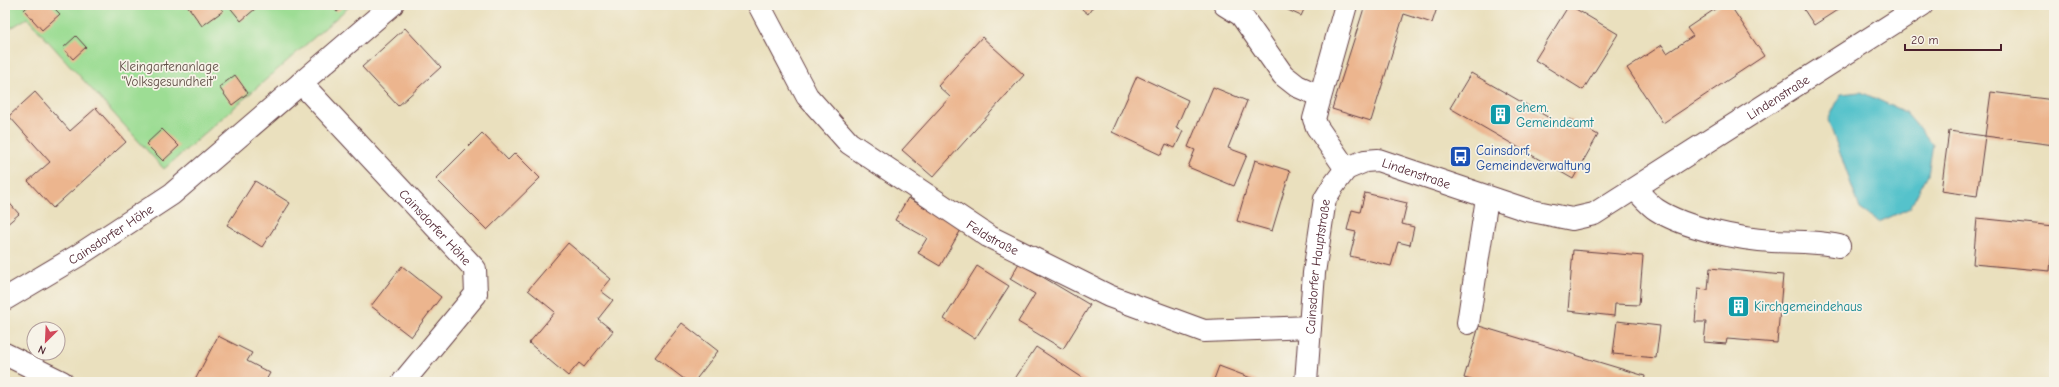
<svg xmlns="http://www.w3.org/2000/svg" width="2059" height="387" viewBox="0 0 2059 387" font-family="'Comic Neue',sans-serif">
  <rect width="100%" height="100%" fill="#f7f3e8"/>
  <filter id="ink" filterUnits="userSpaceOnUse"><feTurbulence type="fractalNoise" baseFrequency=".025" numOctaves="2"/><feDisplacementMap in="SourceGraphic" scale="8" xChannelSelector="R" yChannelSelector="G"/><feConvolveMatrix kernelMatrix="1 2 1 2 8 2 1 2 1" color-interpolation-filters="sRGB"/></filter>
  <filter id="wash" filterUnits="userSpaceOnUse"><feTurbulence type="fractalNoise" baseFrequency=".012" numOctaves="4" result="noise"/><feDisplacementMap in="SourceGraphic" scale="16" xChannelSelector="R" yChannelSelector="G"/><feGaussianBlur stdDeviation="0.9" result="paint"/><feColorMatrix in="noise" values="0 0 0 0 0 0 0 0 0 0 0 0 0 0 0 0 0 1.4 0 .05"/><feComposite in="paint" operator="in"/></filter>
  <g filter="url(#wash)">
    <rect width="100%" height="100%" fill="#eae0be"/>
    <!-- green -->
    <path fill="#9ddd94" stroke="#747e60" d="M5,5H351L164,169L27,18L5,32Z"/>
    <!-- water -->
    <path fill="#54c2cb" stroke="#4f707b" d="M1861,92L1905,112L1933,144L1928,174L1910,208L1879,222L1860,209L1828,120L1841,94Z"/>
    <g id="blocks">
      <!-- building -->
      <g fill="#ecb58e">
        <path d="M29,5H51L60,14L42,30L24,10Z"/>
        <path d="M187,5H219L223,11L202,26Z"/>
        <path d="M228,5H251L255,9L241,21Z"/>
        <path d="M331,5H345L337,12Z"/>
        <path d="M1077,5H1094L1088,14Z"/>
        <path d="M1277,5H1306L1301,16Z"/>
        <path d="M1365,5H1438L1432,23L1404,14L1371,121L1332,109Z"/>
        <path d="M1569,5L1618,34L1583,90L1535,60Z"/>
        <path d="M1721,5H1730L1764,56L1663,123L1627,68L1662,45L1667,53L1693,36L1687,28Z"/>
        <path d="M1801,5H1845L1814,25Z"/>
        <path d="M405,28L441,67L398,106L362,67Z"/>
        <path d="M76,36L86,47L73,59L63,48Z"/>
        <path d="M982,37L1024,75L933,177L902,150L950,97L938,86Z"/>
        <path d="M1471,73L1565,127L1570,119L1598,135L1573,179L1450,108Z"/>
        <path d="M235,75L248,93L232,105L219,87Z"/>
        <path d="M1137,76L1188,100L1176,128L1183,131L1175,148L1166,144L1161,155L1112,132Z"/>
        <path d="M1213,87L1247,101L1228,148L1247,155L1234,186L1188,167L1195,150L1188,147Z"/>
        <path d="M35,92L70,131L96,108L126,142L53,208L28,181L50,162L9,116Z"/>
        <path d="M1991,92L2054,100V145L1985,136Z"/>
        <path d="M162,129L179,146L163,161L146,144Z"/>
        <path d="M1949,131L1985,136L1977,196L1941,191Z"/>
        <path d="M482,133L508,160L515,153L540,178L487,230L436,179Z"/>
        <path d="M1255,160L1290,171L1272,231L1237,221Z"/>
        <path d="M255,181L290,203L262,247L227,225Z"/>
        <path d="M1365,193L1407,203L1402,224L1414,227L1410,245L1398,242L1391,266L1350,256L1356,232L1347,230L1352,210L1360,212Z"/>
        <path d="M5,198L19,214L5,226Z"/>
        <path d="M908,198L962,228L940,266L918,253L927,238L895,220Z"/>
        <path d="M1977,218L2054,226L2050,271L1973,264Z"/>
        <path d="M568,243L611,279L601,291L613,300L598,319L613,331L584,367L579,363L568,376L529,343L555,312L528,290Z"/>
        <path d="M1573,250L1643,256L1639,305L1615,304L1614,316L1568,311Z"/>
        <path d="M1019,263L1090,305L1063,349L1018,322L1035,294L1010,279Z"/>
        <path d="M402,266L441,297L411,337L371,306Z"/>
        <path d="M977,266L1009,286L975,339L944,319Z"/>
        <path d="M1710,268L1783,275L1777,343L1727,339L1726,344L1704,342L1706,322H1695L1698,289L1708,290Z"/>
        <path d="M1617,321L1660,326L1656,358L1613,354Z"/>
        <path d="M682,323L718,351L694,382H688L655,357Z"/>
        <path d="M1479,326L1645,376L1644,382H1478L1464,378Z"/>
        <path d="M218,336L252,353L247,361L270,373L265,382H194Z"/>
        <path d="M1036,347L1086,380L1088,382H1017L1014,380Z"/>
        <path d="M1219,366L1259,381V382H1213Z"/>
      </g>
    </g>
  </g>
  <g filter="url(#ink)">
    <use href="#blocks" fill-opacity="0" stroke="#623c41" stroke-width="1"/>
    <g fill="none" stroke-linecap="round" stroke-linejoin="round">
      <defs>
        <g id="minor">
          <path id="s1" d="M759,5L807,96L849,143L988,236L1109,296L1204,331L1310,327"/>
          <path d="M1225,5L1241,15L1283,75L1297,86L1320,96"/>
          <path d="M1346,5L1314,119L1317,127L1346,169"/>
          <path id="s2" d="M301,83L475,269L476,294L403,382"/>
          <path d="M1635,189C1642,196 1649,205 1657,210C1685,228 1739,239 1772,241C1794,242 1816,241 1839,246"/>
          <path id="s3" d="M5,299L79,255L172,194L392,5"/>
          <path d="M1468,323L1487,198"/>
          <path d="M5,354L62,382"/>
          <path id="s4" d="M1306,382L1314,273L1325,199L1333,186L1346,169L1365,161L1378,160L1527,210L1572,219L1594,214L1922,5"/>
        </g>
      </defs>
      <!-- minor casing -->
      <use href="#minor" stroke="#623c41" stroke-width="24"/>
      <!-- minor -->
      <use href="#minor" stroke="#fff" stroke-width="22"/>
    </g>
  </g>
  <!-- icons -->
  <defs>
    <symbol id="building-square" viewBox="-11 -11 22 22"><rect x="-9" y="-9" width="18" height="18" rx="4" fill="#0f9aa8" stroke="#f7f3e8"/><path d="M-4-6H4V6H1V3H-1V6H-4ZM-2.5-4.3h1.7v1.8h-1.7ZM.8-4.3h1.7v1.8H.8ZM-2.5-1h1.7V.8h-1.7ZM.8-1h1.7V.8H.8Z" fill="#fff"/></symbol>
    <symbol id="bus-square" viewBox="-11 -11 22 22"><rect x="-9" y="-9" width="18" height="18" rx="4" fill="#1a4fb4" stroke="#f7f3e8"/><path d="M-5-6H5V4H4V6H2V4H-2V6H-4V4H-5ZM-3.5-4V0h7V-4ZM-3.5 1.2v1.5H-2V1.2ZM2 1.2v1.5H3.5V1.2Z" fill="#fff"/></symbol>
  </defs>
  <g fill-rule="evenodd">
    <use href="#building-square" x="1488" y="102" width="25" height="25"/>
    <use href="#bus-square" x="1448" y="144" width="25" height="25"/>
    <use href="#building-square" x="1726" y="294" width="25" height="25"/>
  </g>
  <g text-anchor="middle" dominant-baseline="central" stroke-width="3.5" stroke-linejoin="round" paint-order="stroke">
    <!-- park labels -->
    <g font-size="13" fill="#5f4e45" stroke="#f7f3e8">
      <text x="169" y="66">Kleingartenanlage<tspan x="169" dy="15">"Volksgesundheit"</tspan></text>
    </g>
    <!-- street labels -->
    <g font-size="13" fill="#4a1f2b" stroke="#f7f3e8">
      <text stroke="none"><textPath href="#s4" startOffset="698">Lindenstraße</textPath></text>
      <text stroke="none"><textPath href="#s4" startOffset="295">Lindenstraße</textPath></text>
      <text stroke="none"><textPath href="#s2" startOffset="197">Cainsdorfer Höhe</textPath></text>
      <text stroke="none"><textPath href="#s3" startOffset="124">Cainsdorfer Höhe</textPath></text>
      <text stroke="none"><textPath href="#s1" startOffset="338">Feldstraße</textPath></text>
      <text stroke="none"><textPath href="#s4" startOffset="116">Cainsdorfer Hauptstraße</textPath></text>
    </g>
    <!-- culture labels -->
    <g font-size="13" fill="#0d838f" stroke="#f7f3e8" text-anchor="start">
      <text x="1516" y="107">ehem.<tspan x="1516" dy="15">Gemeindeamt</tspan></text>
      <text x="1754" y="306">Kirchgemeindehaus</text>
    </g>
    <!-- transit labels -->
    <g font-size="13" fill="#164399" stroke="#f7f3e8" text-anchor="start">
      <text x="1476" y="150">Cainsdorf,<tspan x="1476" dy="15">Gemeindeverwaltung</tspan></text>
    </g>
  </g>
  <!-- margin -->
  <rect width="2059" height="387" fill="none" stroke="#f7f3e8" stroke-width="20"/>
  <!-- north arrow -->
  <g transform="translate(46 341) rotate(204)"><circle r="19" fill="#f7f3e8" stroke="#b29e9c"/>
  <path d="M0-3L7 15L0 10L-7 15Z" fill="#d1495b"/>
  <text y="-6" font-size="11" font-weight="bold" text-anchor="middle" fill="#4a1f2b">N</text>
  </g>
  <!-- scale -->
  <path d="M1905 44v6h96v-6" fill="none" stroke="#4a1f2b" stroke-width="2"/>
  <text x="1911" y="44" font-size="12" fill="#4a1f2b" stroke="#f7f3e8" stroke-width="3" paint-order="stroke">20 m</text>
</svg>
